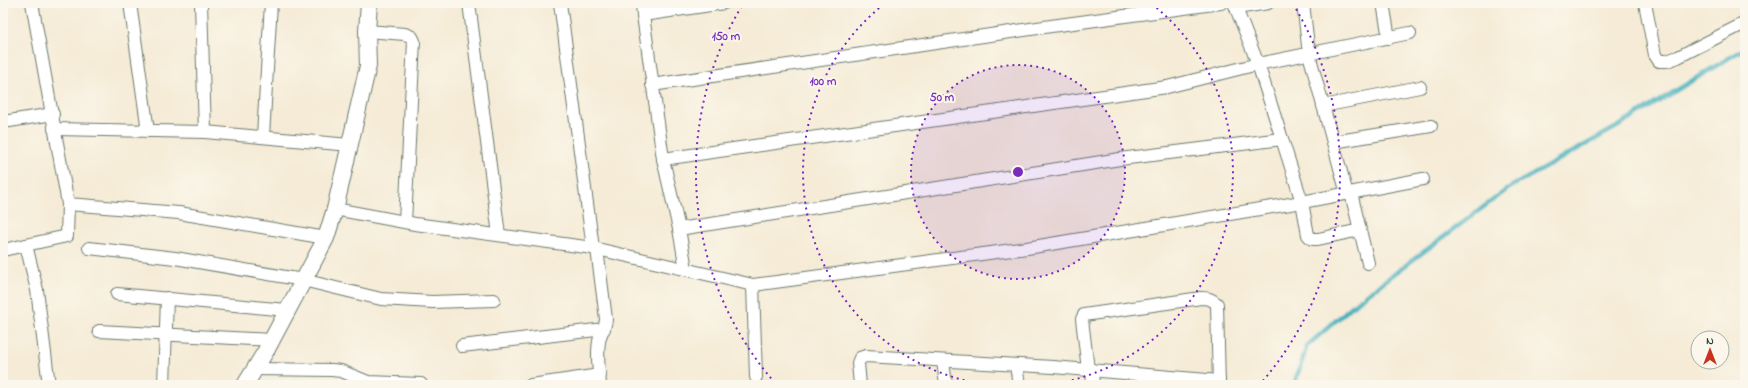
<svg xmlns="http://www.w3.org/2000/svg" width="1748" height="388" viewBox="0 0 1748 388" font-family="'Indie Flower',sans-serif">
  <rect width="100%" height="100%" fill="#fbf7ec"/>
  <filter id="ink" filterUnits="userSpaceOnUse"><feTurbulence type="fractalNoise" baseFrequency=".025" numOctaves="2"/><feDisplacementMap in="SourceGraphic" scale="8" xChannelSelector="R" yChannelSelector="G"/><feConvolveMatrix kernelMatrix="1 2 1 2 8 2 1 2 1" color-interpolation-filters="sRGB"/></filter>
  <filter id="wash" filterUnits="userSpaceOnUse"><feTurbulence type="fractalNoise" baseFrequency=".012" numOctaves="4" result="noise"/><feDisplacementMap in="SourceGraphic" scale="16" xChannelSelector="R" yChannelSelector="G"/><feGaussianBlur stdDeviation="0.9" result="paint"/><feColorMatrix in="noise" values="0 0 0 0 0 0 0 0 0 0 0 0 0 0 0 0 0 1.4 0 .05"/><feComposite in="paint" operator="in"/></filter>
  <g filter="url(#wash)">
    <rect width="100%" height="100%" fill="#f5ebd6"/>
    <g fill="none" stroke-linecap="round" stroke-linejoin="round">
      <!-- stream -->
      <path stroke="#40afbd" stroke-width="4.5" d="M1294,385L1307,346L1358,301L1509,188L1622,124L1745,48"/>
    </g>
  </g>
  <g filter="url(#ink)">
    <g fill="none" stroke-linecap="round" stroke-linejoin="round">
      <defs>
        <g id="minor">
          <path d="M130,3L148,131"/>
          <path d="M201,3L205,132"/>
          <path d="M469,3L499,235"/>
          <path d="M560,3L593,248"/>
          <path d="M642,3L643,15"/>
          <path d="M1234,3L1258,64L1282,139"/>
          <path d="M1303,3L1309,54L1347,194"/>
          <path d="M1383,3L1389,38"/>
          <path d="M1645,3L1655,55L1659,61H1667L1678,57L1745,23"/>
          <path d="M1237,8L1268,3"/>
          <path d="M367,31L405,34L412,37L414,41L405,222"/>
          <path d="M652,85L1051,26L1221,3"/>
          <path d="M1323,106L1420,87"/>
          <path d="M3,122L53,114"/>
          <path d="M54,129L205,132L350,145"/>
          <path d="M263,136L271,3"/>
          <path d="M1333,142L1431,126"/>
          <path d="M663,159L1167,87L1258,64L1410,33"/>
          <path d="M1351,193L1368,263"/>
          <path d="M68,204L179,213L326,238"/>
          <path d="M335,209L415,224L593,248L753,285L756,377"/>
          <path d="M679,229L663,159L643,15L724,3"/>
          <path d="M1360,230L1318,239H1312L1308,235L1302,202L1423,179"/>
          <path d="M26,245L37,290L49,385"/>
          <path d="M89,248L175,258L303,280L381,299L432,302L494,300"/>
          <path d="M597,249L606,319C606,326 602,330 600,337C596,352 599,370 600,385"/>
          <path d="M3,250L67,236L68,204L32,3"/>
          <path d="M686,269L679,229L1120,159L1282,139L1302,202L1027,248L753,285"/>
          <path d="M117,294L287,310"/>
          <path d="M99,331L272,340"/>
          <path d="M462,346L604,329"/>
          <path d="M943,361L946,385"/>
          <path d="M1016,365L1019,385"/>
          <path d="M254,369L332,370L341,371L368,382L421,384"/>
          <path d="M1088,370L1082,319L1084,315L1201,298C1208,298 1212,299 1217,304L1219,385"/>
          <path d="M1092,370L1093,385"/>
          <path d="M164,385L167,298"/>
          <path d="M531,385L600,375"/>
          <path d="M860,385L858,363L860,358L866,356L1053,367L1219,381"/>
        </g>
        <path id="tertiary" d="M245,385L267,349L326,238L335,209L368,66L367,31L369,3"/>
      </defs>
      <!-- minor casing -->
      <use href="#minor" stroke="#6a7a6d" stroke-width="14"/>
      <!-- tertiary casing -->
      <use href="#tertiary" stroke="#6a7a6d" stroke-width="18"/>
      <!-- minor -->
      <use href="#minor" stroke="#fff" stroke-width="12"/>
      <!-- tertiary -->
      <use href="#tertiary" stroke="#fff" stroke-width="16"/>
    </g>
  </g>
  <!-- distance rings -->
  <circle cx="1018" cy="172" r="107" fill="#7b2cbf" fill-opacity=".12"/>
  <g fill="none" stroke="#7b2cbf" stroke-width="2" stroke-dasharray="2 4">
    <circle cx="1018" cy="172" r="107"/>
    <path d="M988 385A215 215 0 0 1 884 4M1152 4A215 215 0 0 1 1048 385"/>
    <path d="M775 383A322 322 0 0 1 743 4M1293 4A322 322 0 0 1 1261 383"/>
  </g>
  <circle cx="1018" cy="172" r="6" fill="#7b2cbf" stroke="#fbf7ec" stroke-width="2"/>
  <g font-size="12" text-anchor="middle" font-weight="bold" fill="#7b2cbf" stroke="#fbf7ec" stroke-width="4" stroke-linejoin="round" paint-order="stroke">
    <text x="726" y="40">150 m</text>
    <text x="823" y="85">100 m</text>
    <text x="942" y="101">50 m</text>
  </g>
  <!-- margin -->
  <rect width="1748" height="388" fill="none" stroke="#fbf7ec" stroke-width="16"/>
  <!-- north arrow -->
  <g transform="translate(1710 350)"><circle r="19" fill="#fbf7ec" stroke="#a3ada2"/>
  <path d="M0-3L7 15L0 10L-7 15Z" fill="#c8321e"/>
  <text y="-6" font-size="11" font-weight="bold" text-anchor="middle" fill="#1f3d34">N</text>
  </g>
</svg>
